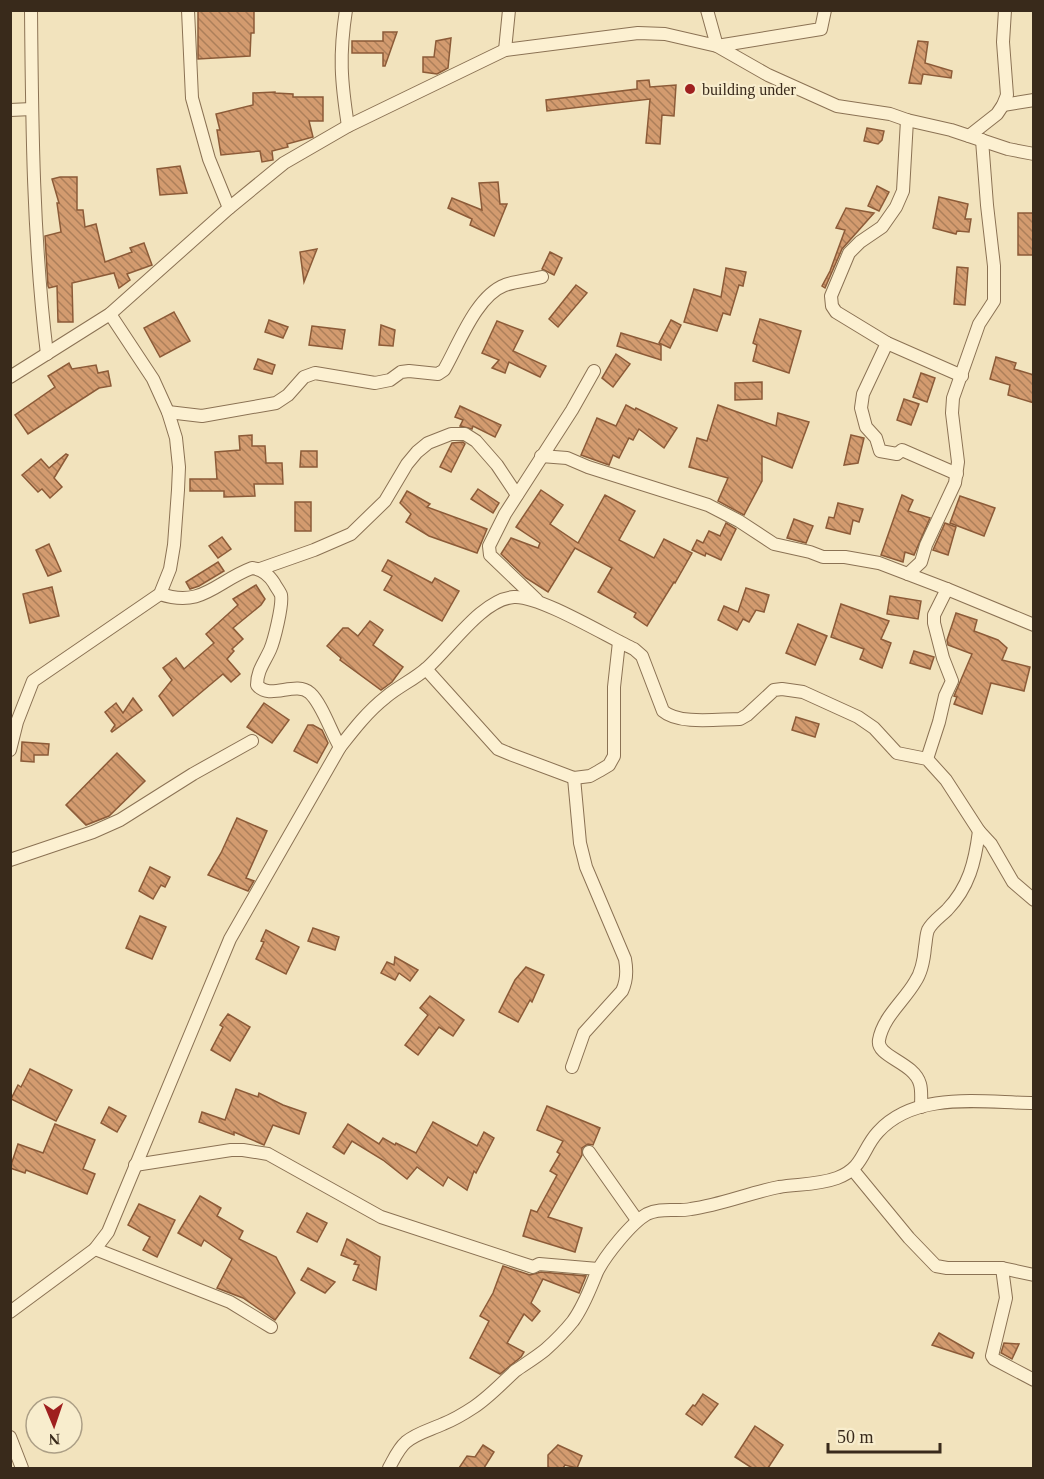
<svg xmlns="http://www.w3.org/2000/svg" width="1044" height="1479" viewBox="0 0 1044 1479" font-family="'Times New Roman',serif">
  <defs>
    <pattern id="building-back-hatch" width="6" height="6" patternUnits="userSpaceOnUse" patternTransform="scale(1.5)"><rect width="6" height="6" fill="#d39b6f"/><path d="M-1 5l2 2M0 0l6 6M5-1l2 2" fill="none" stroke="#ac7f5a"/></pattern>
  </defs>
  <rect width="100%" height="100%" fill="#f2e3bd"/>
  <!-- building -->
  <g fill="url(#building-back-hatch)" stroke="#8c5b38" stroke-width="1.5">
    <path d="M198,10H254V33H251L250,56L198,59Z"/>
    <path d="M383,32H397L385,66H383V53H352V41H383Z"/>
    <path d="M451,38L448,68L437,74L423,72V57H434L436,41Z"/>
    <path d="M918,41L928,42L925,63L952,71L951,78L923,74L921,84L909,83Z"/>
    <path d="M649,80L650,87L676,85L674,116L662,115L660,144L646,143L650,99L547,111L546,100L637,89V81Z"/>
    <path d="M275,92V93L293,94V97H323V121H309L313,137L287,144L288,147L272,151L273,160L262,162L260,151L221,155L217,130H220L216,114L253,105V93Z"/>
    <path d="M867,128L884,131L882,140L878,144L864,141Z"/>
    <path d="M180,166L187,193L160,195L157,169Z"/>
    <path d="M60,177H77V210H83L85,227L96,224L105,262L132,252L130,248L144,243L152,265L127,274L130,280L119,288L114,273L72,283L73,322H58L57,286L49,288L48,286L45,236L61,232L57,203H59L52,179Z"/>
    <path d="M498,182L500,204H507L494,236L470,225L472,219L448,208L452,198L482,210L479,183Z"/>
    <path d="M877,186L889,192L879,211L868,206Z"/>
    <path d="M939,197L968,204L965,219H971L969,232L957,231L956,234L933,228Z"/>
    <path d="M846,208L874,213L842,249L825,288L822,286L830,271L845,230L836,228Z"/>
    <rect x="1018" y="213" width="16" height="42"/>
    <path d="M317,249L304,282L300,252Z"/>
    <path d="M550,252L562,258L554,275L542,269Z"/>
    <path d="M957,267L968,268L965,305L954,304Z"/>
    <path d="M726,268L746,272L743,286L739,285L730,315L723,313L717,331L684,322L694,289L721,297Z"/>
    <path d="M576,285L587,293L558,327L549,319Z"/>
    <path d="M174,312L190,341L160,357L144,328Z"/>
    <path d="M760,319L801,331L789,373L753,361L757,345L753,343Z"/>
    <path d="M269,320L288,327L283,338L265,332Z"/>
    <path d="M671,320L681,325L670,348L659,343Z"/>
    <path d="M497,321L523,331L513,351L546,366L540,377L509,362L505,373L492,368L499,360L482,353Z"/>
    <path d="M381,325L395,330L393,346L379,345Z"/>
    <path d="M312,326L345,330L342,349L309,345Z"/>
    <path d="M621,333L661,345V360L617,346Z"/>
    <path d="M616,354L630,364L613,387L602,378Z"/>
    <path d="M996,357L1016,363L1014,369L1034,375V403L1008,395L1010,385L990,379Z"/>
    <path d="M258,359L275,365L272,374L254,369Z"/>
    <path d="M69,363L72,369L96,365L98,373L108,371L111,386L99,388L28,434L15,415L55,387L48,376Z"/>
    <path d="M921,373L935,378L927,402L913,397Z"/>
    <path d="M762,382V399L735,400V383Z"/>
    <path d="M904,399L919,404L911,425L897,420Z"/>
    <path d="M626,405L635,410L636,408L677,428L664,448L639,429L633,440L629,438L619,458L613,455L609,465L581,455L597,418L616,426Z"/>
    <path d="M718,405L776,426L778,413L809,422L792,468L762,456V481L744,515L718,501L728,478L689,467L697,438L707,441Z"/>
    <path d="M460,406L501,425L495,437L473,426L472,429L460,426L463,420L455,417Z"/>
    <path d="M252,435V446H265L266,463H282L283,484H254L255,496L224,497V491H190V479H217L215,452L240,450L239,436Z"/>
    <path d="M851,435L864,438L858,463L844,465Z"/>
    <path d="M463,442L465,444L451,472L440,467L452,443Z"/>
    <path d="M301,451H317V467H300Z"/>
    <path d="M66,454L68,455L54,478L62,487L50,498L42,489L38,492L22,475L41,459L49,468Z"/>
    <path d="M478,489L499,503L493,513L471,499Z"/>
    <path d="M541,490L563,505L550,524L578,543L605,495L635,511L619,540L654,558L664,539L692,553L675,583L674,582L647,626L634,617L636,613L598,592L612,568L575,548L548,592L526,578L501,554L511,538L538,548L540,543L516,527Z"/>
    <path d="M407,491L430,504L427,507L487,529L477,553L429,536L406,522L411,514L400,503Z"/>
    <path d="M902,495L913,500L908,511L930,518L914,555L905,552L903,562L881,555Z"/>
    <path d="M960,496L995,508L984,536L950,523Z"/>
    <rect x="295" y="502" width="16" height="29"/>
    <path d="M838,503L863,509L859,522L853,520L850,534L826,528L829,517L834,518Z"/>
    <path d="M794,519L813,526L806,543L787,538Z"/>
    <path d="M726,523L736,529L721,560L706,553L705,556L692,550L697,540L703,543L709,531L720,536Z"/>
    <path d="M945,523L956,527L948,555L933,550Z"/>
    <path d="M222,537L231,549L218,558L209,546Z"/>
    <path d="M49,544L61,571L48,576L36,550Z"/>
    <path d="M388,560L432,583L435,578L459,591L442,621L384,590L392,576L382,571Z"/>
    <path d="M218,562L224,571L199,586L190,589L186,582Z"/>
    <path d="M256,585L265,599L261,605L233,628L243,639L232,649L234,651L227,659L240,674L231,682L223,674L173,716L159,696L172,680L163,668L176,658L184,669L214,643L206,634L238,605L233,599Z"/>
    <path d="M52,587L59,616L30,623L23,594Z"/>
    <path d="M746,588L769,595L764,612L756,610L749,622L743,619L737,630L718,620L724,606L738,612Z"/>
    <path d="M890,596L921,601L918,619L887,614Z"/>
    <path d="M841,604L889,621L881,639L891,643L882,668L860,659L864,649L831,637Z"/>
    <path d="M956,613L977,620L974,631L998,640L1007,648L1002,660L1030,667L1024,691L991,683L982,714L954,704L957,697L954,696L972,654L948,645L947,640Z"/>
    <path d="M370,621L383,630L373,645L403,667L392,682L381,690L340,660L341,658L327,646L343,628H348L358,636Z"/>
    <path d="M798,624L827,636L815,665L786,653Z"/>
    <path d="M914,651L934,657L930,669L910,663Z"/>
    <path d="M133,698L142,710L112,732L111,731L115,725L105,712L116,703L123,713Z"/>
    <path d="M264,703L289,720L272,743L247,727Z"/>
    <path d="M796,717L819,724L815,737L792,730Z"/>
    <path d="M308,725H313L322,730L328,743L317,763L294,751Z"/>
    <path d="M22,742L49,744L48,755H34V762L21,761Z"/>
    <path d="M117,753L145,781L109,816L86,825L66,805Z"/>
    <path d="M237,818L267,831L246,878L254,881L248,891L208,875L221,853Z"/>
    <path d="M150,867L170,877L165,887L161,885L153,899L139,891Z"/>
    <path d="M140,916L166,927L152,959L126,948Z"/>
    <path d="M313,928L339,937L335,950L308,941Z"/>
    <path d="M266,930L299,947L286,974L256,959L264,942L261,941Z"/>
    <path d="M395,957L418,970L410,981L399,973L395,980L381,973L387,962L394,965Z"/>
    <path d="M526,967L544,975L532,1002L530,1000L518,1022L499,1012L515,980Z"/>
    <path d="M430,996L464,1020L453,1036L439,1027L418,1055L405,1045L428,1015L420,1008Z"/>
    <path d="M228,1014L250,1027L230,1061L211,1050L223,1027L220,1025Z"/>
    <path d="M30,1069L72,1090L56,1121L11,1099L18,1085L21,1087Z"/>
    <path d="M236,1089L258,1097L259,1093L283,1105L306,1113L299,1134L273,1125L264,1145L234,1132V1135L199,1122L202,1112L225,1120Z"/>
    <path d="M547,1106L600,1128L593,1145L588,1144L582,1148V1155L548,1217L582,1228L575,1252L523,1236L531,1210L537,1212L557,1175L550,1171L560,1154L557,1152L563,1141L537,1130Z"/>
    <path d="M109,1107L126,1116L117,1132L101,1123Z"/>
    <path d="M433,1122L477,1146L484,1132L494,1138L476,1173L474,1171L467,1190L448,1177L443,1186L417,1167L407,1179L383,1160L352,1141L344,1154L333,1147L348,1124L379,1144L383,1138L395,1145L396,1143L416,1153Z"/>
    <path d="M55,1124L95,1140L83,1169L95,1174L87,1194L26,1170L25,1173L10,1168L18,1144L43,1153Z"/>
    <path d="M200,1196L221,1208L217,1216L243,1231L239,1239L276,1257L295,1293L275,1320L243,1298L217,1288L232,1259L204,1240L201,1246L178,1233Z"/>
    <path d="M139,1204L175,1220L157,1257L143,1250L150,1237L128,1225Z"/>
    <path d="M307,1213L327,1223L317,1242L297,1232Z"/>
    <path d="M347,1239L380,1257L376,1290L353,1280L359,1265L354,1264L356,1261L341,1255Z"/>
    <path d="M503,1266L530,1275L541,1272L586,1276L579,1293L543,1279L531,1303L540,1311L532,1321L524,1314L507,1343L524,1352L521,1357L500,1374L470,1358L489,1321L480,1316L493,1293Z"/>
    <path d="M308,1268L335,1282L325,1293L301,1280Z"/>
    <path d="M939,1333L974,1353L972,1358L932,1345Z"/>
    <path d="M1004,1343L1019,1344L1012,1359L1001,1353Z"/>
    <path d="M703,1394L718,1404L702,1425L686,1414L693,1405L695,1406Z"/>
    <path d="M755,1426L783,1445L768,1468H752L735,1457Z"/>
    <path d="M483,1445L494,1452L484,1468H459L467,1456L475,1457Z"/>
    <path d="M558,1445L582,1456L577,1468L565,1465L563,1468H548V1455Z"/>
  </g>
  <g fill="none" stroke-linecap="round" stroke-linejoin="round">
    <defs>
      <g id="minor">
        <path d="M31,10C32,125 33,240 47,354"/>
        <path d="M188,10L192,98L209,159L229,208"/>
        <path d="M346,10C339,55 341,81 348,126"/>
        <path d="M707,10L717,46L821,29L825,10"/>
        <path d="M505,50L509,10"/>
        <path d="M1003,105L1034,100"/>
        <path d="M10,110L32,109"/>
        <path d="M907,120L903,191L896,207L882,227L860,242L849,253L831,296L832,306L836,312L887,343L962,376"/>
        <path d="M969,136L997,114L1003,105L1007,95L1003,42L1005,10"/>
        <path d="M887,343L863,394L861,408L866,427L876,438L880,451L897,454L902,450L957,474"/>
        <path d="M10,377L110,314L229,208L284,163L348,126L505,50L638,33L665,34L717,46L768,75L837,106L890,114L907,120L951,130L1008,149L1034,154"/>
        <path d="M168,412L202,416L276,403L288,395L304,377L315,373L375,383L390,380L401,372L409,371L438,374L444,370C459,344 476,296 505,285C517,281 530,280 542,277"/>
        <path d="M541,456L567,458L588,467L708,505L739,521L774,544L810,552L823,557H845L879,563L947,589L1034,625"/>
        <path d="M260,569L314,550L351,534L385,501L407,464L417,452L428,443L451,434H465L476,441L497,465L517,495"/>
        <path d="M908,574L921,562L926,545L955,483L958,462L952,413L953,398L979,324L994,301V266L987,205L982,140"/>
        <path d="M160,594C203,608 215,582 252,568C262,569 269,575 274,583C276,587 280,592 281,595C283,605 274,641 270,650C264,663 257,671 257,685C270,701 295,680 310,693C322,704 331,732 340,747"/>
        <path d="M537,600L490,555L489,546L505,514L572,410L594,371"/>
        <path d="M426,669L498,749L510,754L574,778L590,776L599,771L609,765L614,756V687L619,642"/>
        <path d="M10,750L17,722L33,681L160,594L170,569L174,545L178,490L179,467L176,438L168,412L153,379L110,314"/>
        <path d="M927,759L939,722L945,696L952,681L943,658L934,623V615L947,589"/>
        <path d="M10,860L93,832L120,820L193,774L252,741"/>
        <path d="M572,1067L584,1033L622,991C627,981 627,970 625,959L586,867L580,843L574,778"/>
        <path d="M921,1107C921,1100 922,1091 920,1084C914,1062 876,1057 879,1040C883,1017 904,1001 915,982C922,972 924,959 925,947C926,942 926,935 928,930C932,922 941,916 947,910C969,887 975,862 979,831"/>
        <path d="M589,1152L637,1220"/>
        <path d="M135,1165L231,1150H243L268,1154L381,1217L533,1267L539,1264L598,1269"/>
        <path d="M853,1170L909,1238L936,1266L947,1268H1002L1034,1275"/>
        <path d="M95,1249L230,1302L271,1327"/>
        <path d="M1002,1268L1006,1298L992,1356L994,1359L1034,1380"/>
        <path d="M10,1312L95,1249L108,1232L230,939L340,747C354,729 368,711 386,697C399,686 415,679 427,668C450,648 482,599 514,597C539,595 608,637 634,649L642,656L663,711C679,725 719,719 740,719L747,715L774,690L782,689L803,692L858,717L874,728L897,753L927,759L946,780L979,831L991,844L1013,882L1034,900"/>
        <path d="M10,1437L22,1468"/>
        <path d="M389,1468C394,1459 398,1449 406,1442C417,1433 430,1430 443,1424C453,1420 465,1413 474,1407C489,1397 502,1383 515,1371C525,1364 535,1358 545,1350C554,1342 565,1331 573,1321C584,1306 590,1289 597,1272C605,1256 631,1223 647,1214C661,1207 676,1212 691,1209C721,1205 749,1193 779,1187C798,1184 818,1185 837,1178C864,1168 862,1149 878,1132C916,1090 984,1103 1034,1103"/>
      </g>
    </defs>
    <!-- minor casing -->
    <use href="#minor" stroke="#8b7254" stroke-width="14"/>
    <!-- minor -->
    <use href="#minor" stroke="#fcf0d1" stroke-width="12"/>
  </g>
  <!-- markers -->
  <circle fill="#9f201f" stroke="#f8edcd" stroke-width="2" cx="690" cy="89" r="6"/>
  <g text-anchor="middle" dominant-baseline="central" stroke-width="4.5" stroke-linejoin="round" paint-order="stroke">
    <!-- poi labels -->
    <g font-size="16" fill="#392a1b" stroke="#f8edcd" text-anchor="start">
      <text x="702" y="89">building under</text>
    </g>
  </g>
  <!-- border -->
  <rect width="1044" height="1479" fill="none" stroke="#392a1b" stroke-width="24"/>
  <!-- north arrow -->
  <g transform="translate(54 1425) rotate(178)"><circle r="28" fill="#f8edcd" stroke="#ac9f86" stroke-width="1.5"/>
  <path d="M0-4.5L10 22L0 15L-10 22Z" fill="#9f201f"/>
  <text y="-9" font-size="16" font-weight="bold" text-anchor="middle" fill="#392a1b">N</text>
  </g>
  <!-- scale -->
  <path d="M828 1443v9h112v-9" fill="none" stroke="#392a1b" stroke-width="3"/>
  <text x="837" y="1443" font-size="18" fill="#392a1b" stroke="#f8edcd" stroke-width="4.5" paint-order="stroke">50 m</text>
</svg>
